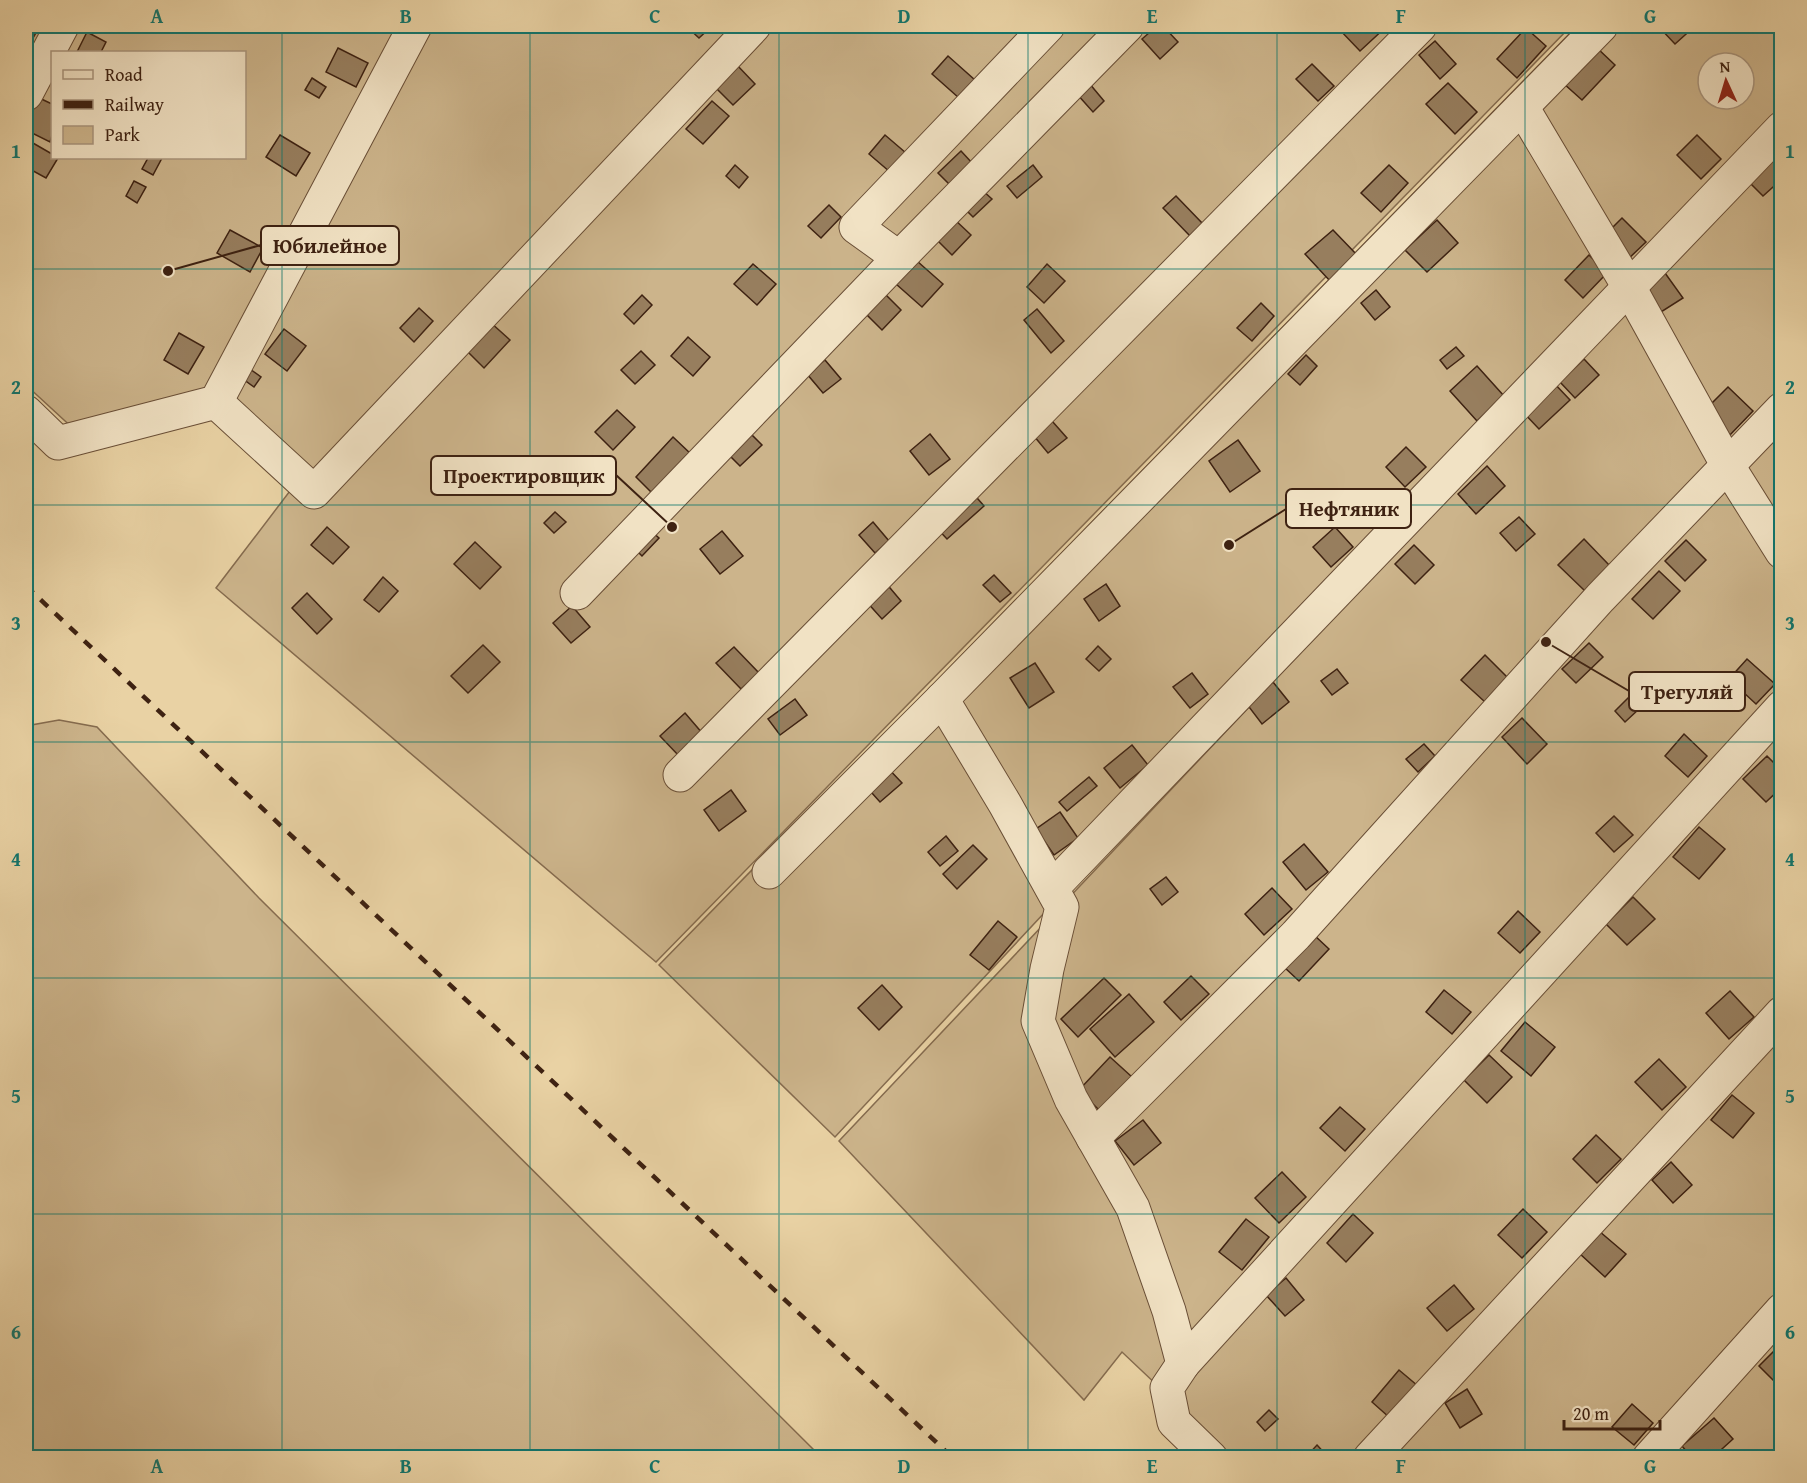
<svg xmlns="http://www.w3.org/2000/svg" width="1807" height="1483" viewBox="0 0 1807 1483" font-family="'Gentium Book Plus',serif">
  <rect width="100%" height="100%" fill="#e9d2a4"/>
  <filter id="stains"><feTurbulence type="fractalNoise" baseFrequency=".00333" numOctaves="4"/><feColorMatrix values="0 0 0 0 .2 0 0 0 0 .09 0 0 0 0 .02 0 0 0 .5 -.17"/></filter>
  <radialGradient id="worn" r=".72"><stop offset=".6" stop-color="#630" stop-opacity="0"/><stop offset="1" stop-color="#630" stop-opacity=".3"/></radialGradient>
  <!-- green -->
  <g fill="#ccb48b" stroke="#856b4e" stroke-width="1.5" fill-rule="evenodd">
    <path d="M26,26H1571L656,962L216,588L309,466L235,411L77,432L26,385ZM52,52H244V158H52Z"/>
    <path d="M1577,26H1781V124L835,1137L659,965ZM1708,63H1744V99H1708Z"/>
    <path d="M1781,144V1457H1233L1122,1352L1084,1400L839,1141Z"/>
    <path d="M59,720L97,727L259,898L821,1457H26V726Z"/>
  </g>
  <!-- building -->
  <g fill="#977e5e" stroke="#3e2212" stroke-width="1.5">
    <path d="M26,26H40L26,50Z"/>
    <path d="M686,26H712L699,38Z"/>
    <path d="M1157,26H1163L1178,42L1160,59L1142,39Z"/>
    <path d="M1339,26H1387L1360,51L1337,27Z"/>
    <path d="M1658,26H1695L1675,44Z"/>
    <path d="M1526,28L1546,46L1517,78L1497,59Z"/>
    <path d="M87,32L106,42L101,52H77Z"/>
    <path d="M1435,41L1456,64L1440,79L1419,55Z"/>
    <path d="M1596,47L1615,65L1582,100L1563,83Z"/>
    <path d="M338,48L368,63L356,87L326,72Z"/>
    <path d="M948,56L975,80L959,98L932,74Z"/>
    <path d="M736,64L755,84L733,105L713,85Z"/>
    <path d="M1312,64L1334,86L1318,101L1296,79Z"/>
    <path d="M312,78L326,87L319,98L305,90Z"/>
    <path d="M1089,83L1104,101L1093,112L1077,94Z"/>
    <path d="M1448,83L1477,112L1455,134L1426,104Z"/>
    <path d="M35,96L52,104V135L50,142L26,130V115Z"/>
    <path d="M712,101L729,116L703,144L686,129Z"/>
    <path d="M280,135L310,153L296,176L266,157Z"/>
    <path d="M885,135L906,153L890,172L869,154Z"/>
    <path d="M1697,135L1721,159L1701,179L1677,155Z"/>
    <path d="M26,139L52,154V158H58L46,178L26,167Z"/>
    <path d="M961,151L973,164L951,186L938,173Z"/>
    <path d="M1775,154L1782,161V179L1763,196L1747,180Z"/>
    <path d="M148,158H162L153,175L142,169Z"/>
    <path d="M735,165L748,177L739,188L726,176Z"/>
    <path d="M1033,165L1042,177L1017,198L1007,186Z"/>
    <path d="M1389,165L1408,183L1381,212L1361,193Z"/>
    <path d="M134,181L146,187L137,203L126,196Z"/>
    <path d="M982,190L992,199L973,217L964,208Z"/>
    <path d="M1176,196L1203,224L1190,236L1163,208Z"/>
    <path d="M829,205L841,217L821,238L808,226Z"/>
    <path d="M953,218L971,235L952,255L934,237Z"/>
    <path d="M1622,218L1646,242L1625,262L1602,238Z"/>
    <path d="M1437,220L1458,243L1427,272L1405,250Z"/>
    <path d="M230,230L263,248L250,272L217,253Z"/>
    <path d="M1333,230L1358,256L1330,281L1305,254Z"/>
    <path d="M1589,255L1607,273L1583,298L1565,280Z"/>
    <path d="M917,261L943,284L922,307L896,284Z"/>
    <path d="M753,264L776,284L757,305L734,284Z"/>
    <path d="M1047,264L1065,281L1044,303L1027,287Z"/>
    <path d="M1665,273L1683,298L1661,312L1644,288Z"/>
    <path d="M1376,290L1390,307L1375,320L1361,303Z"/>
    <path d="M883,292L901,310L882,330L863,311Z"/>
    <path d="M642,295L652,305L634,324L624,314Z"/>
    <path d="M1261,303L1274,316L1252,341L1237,328Z"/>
    <path d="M419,308L433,321L414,342L400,328Z"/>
    <path d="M1037,309L1064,341L1051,353L1024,320Z"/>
    <path d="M490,322L510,340L484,368L464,348Z"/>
    <path d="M284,329L306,346L287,371L265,354Z"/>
    <path d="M179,333L204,347L188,374L164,360Z"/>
    <path d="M688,337L710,357L693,376L671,356Z"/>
    <path d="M1456,347L1464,356L1447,369L1440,360Z"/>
    <path d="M641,351L655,365L635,384L621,370Z"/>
    <path d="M1306,355L1317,366L1300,385L1288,374Z"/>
    <path d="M1584,359L1599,375L1575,398L1560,382Z"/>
    <path d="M825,360L841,379L823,393L807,374Z"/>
    <path d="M1477,366L1504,396L1477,421L1450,391Z"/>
    <path d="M250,369L261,377L254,387L243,379Z"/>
    <path d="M1553,382L1570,400L1539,429L1522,411Z"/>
    <path d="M1728,387L1753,411L1729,436L1704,411Z"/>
    <path d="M617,410L635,427L613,450L595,432Z"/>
    <path d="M1052,421L1067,438L1048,453L1034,436Z"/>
    <path d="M751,434L762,445L740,466L729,455Z"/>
    <path d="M930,434L950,459L929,475L910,451Z"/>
    <path d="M673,437L692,455L654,495L636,477Z"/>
    <path d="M1238,440L1260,471L1230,492L1209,461Z"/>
    <path d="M1406,447L1426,467L1405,487L1386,467Z"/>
    <path d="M1487,466L1505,486L1476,514L1458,494Z"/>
    <path d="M971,491L984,506L947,539L934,525Z"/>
    <path d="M555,512L566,522L554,533L544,523Z"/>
    <path d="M1519,517L1535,534L1516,551L1500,533Z"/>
    <path d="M873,522L889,541L875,553L859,535Z"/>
    <path d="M327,527L349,547L333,564L311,545Z"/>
    <path d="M1335,527L1353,547L1331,567L1313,547Z"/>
    <path d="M650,530L659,538L642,556L633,547Z"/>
    <path d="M722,531L743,556L720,574L700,549Z"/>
    <path d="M1584,539L1610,566L1585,591L1558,565Z"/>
    <path d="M1686,540L1706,560L1685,581L1665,561Z"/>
    <path d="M475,542L501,567L480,589L454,564Z"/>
    <path d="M1414,545L1434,565L1415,584L1395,564Z"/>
    <path d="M1659,571L1680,591L1653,619L1632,599Z"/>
    <path d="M994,575L1011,593L1000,602L983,585Z"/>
    <path d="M383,577L398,591L379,612L364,600Z"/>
    <path d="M885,582L901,601L882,619L865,600Z"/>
    <path d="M1106,584L1120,606L1099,621L1084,599Z"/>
    <path d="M307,593L332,619L317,634L292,608Z"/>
    <path d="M572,606L590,627L571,643L553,623Z"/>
    <path d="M1589,643L1603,657L1576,683L1562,669Z"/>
    <path d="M483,645L500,662L468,693L451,676Z"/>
    <path d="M1098,646L1111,659L1099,671L1086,659Z"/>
    <path d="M734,647L759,673L741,689L716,663Z"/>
    <path d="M1485,655L1508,678L1485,702L1461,680Z"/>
    <path d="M1747,659L1775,684L1756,704L1729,679Z"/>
    <path d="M1035,663L1054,692L1029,708L1010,678Z"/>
    <path d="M1337,669L1348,683L1332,695L1321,681Z"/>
    <path d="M1192,673L1208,694L1190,708L1173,687Z"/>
    <path d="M1273,682L1289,702L1262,724L1246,703Z"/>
    <path d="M1628,698L1639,709L1625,722L1615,711Z"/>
    <path d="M795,699L807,715L780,735L768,719Z"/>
    <path d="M685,713L703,734L679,756L660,736Z"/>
    <path d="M1522,718L1547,744L1527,764L1502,737Z"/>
    <path d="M1684,734L1707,756L1688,777L1665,756Z"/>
    <path d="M1424,744L1435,756L1418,772L1406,759Z"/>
    <path d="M1132,745L1148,765L1120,788L1104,768Z"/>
    <path d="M1767,756L1782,771V787L1766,802L1743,779Z"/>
    <path d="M884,764L902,783L880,802L863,783Z"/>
    <path d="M1089,777L1097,786L1067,811L1059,802Z"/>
    <path d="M731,790L746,811L719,831L704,810Z"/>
    <path d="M1060,812L1078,838L1054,855L1036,829Z"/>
    <path d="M1614,816L1633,835L1614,852L1596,833Z"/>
    <path d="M1699,827L1725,849L1699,879L1673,857Z"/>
    <path d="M946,836L958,851L940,866L928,852Z"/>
    <path d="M1304,844L1328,872L1306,890L1283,862Z"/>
    <path d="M973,845L987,859L957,889L943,874Z"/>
    <path d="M1166,877L1178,892L1162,905L1150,889Z"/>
    <path d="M1272,888L1292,909L1264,935L1245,914Z"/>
    <path d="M1633,897L1655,919L1627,945L1606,924Z"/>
    <path d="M1518,911L1540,932L1520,953L1498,933Z"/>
    <path d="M998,921L1017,937L989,970L970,955Z"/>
    <path d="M1314,935L1329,949L1299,981L1284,967Z"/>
    <path d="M1191,976L1209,994L1181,1020L1164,1002Z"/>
    <path d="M1104,978L1121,995L1078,1037L1061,1019Z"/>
    <path d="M882,985L902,1007L879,1030L858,1008Z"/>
    <path d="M1444,990L1471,1012L1452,1034L1426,1012Z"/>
    <path d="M1730,991L1754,1017L1729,1039L1706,1013Z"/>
    <path d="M1129,994L1154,1022L1115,1057L1090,1029Z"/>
    <path d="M1525,1022L1555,1047L1531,1076L1501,1051Z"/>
    <path d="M1489,1055L1512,1077L1487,1103L1464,1080Z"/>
    <path d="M1110,1057L1132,1077L1100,1111L1079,1090Z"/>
    <path d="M1659,1059L1686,1087L1662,1110L1635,1082Z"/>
    <path d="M1732,1095L1754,1113L1733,1138L1711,1120Z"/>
    <path d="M1340,1107L1365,1129L1345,1151L1320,1128Z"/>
    <path d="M1143,1120L1161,1143L1134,1165L1115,1141Z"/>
    <path d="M1596,1135L1621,1159L1597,1183L1573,1159Z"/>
    <path d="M1671,1162L1692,1185L1673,1203L1652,1180Z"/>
    <path d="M1282,1172L1306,1197L1279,1223L1255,1198Z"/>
    <path d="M1523,1209L1547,1232L1522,1258L1498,1235Z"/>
    <path d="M1353,1214L1373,1233L1346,1262L1327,1243Z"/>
    <path d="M1246,1219L1269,1237L1242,1270L1219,1252Z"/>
    <path d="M1599,1231L1626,1254L1605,1277L1579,1253Z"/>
    <path d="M1286,1278L1304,1300L1285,1316L1266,1295Z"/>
    <path d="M1454,1285L1474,1309L1447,1331L1427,1308Z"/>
    <path d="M1778,1347L1782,1350V1385L1780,1387L1759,1366Z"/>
    <path d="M1399,1370L1418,1386L1390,1418L1372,1402Z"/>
    <path d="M1467,1389L1482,1414L1460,1428L1445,1403Z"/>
    <path d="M1632,1404L1653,1423L1634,1445L1612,1427Z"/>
    <path d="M1269,1410L1278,1419L1265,1431L1257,1422Z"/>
    <path d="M1714,1418L1733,1439L1712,1458H1692L1682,1446Z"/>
    <path d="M1317,1445L1329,1458H1305Z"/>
  </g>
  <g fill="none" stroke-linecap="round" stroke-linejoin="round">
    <defs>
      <g id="minor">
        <path d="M26,94L62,26"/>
        <path d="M1522,107L1629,287L1728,466L1782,552"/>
        <path d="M899,258L856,227L1048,26"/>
        <path d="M216,402L314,492L754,26"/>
        <path d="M26,412L58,443L216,402L415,26"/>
        <path d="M577,593L899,258L1127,26"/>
        <path d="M942,699L1005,804L1062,907L1047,969L1038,1021L1071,1099L1133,1208L1169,1311L1183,1364L1782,707"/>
        <path d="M680,775L1420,26"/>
        <path d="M769,872L942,699L1601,26"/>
        <path d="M1052,888L1782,128"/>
        <path d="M1093,1138L1296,935L1600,598L1782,409"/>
        <path d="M1183,1364L1167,1388L1174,1422L1211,1458"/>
        <path d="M1370,1458L1782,1013"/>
        <path d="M1649,1458L1782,1310"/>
      </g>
    </defs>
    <!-- minor casing -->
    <use href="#minor" stroke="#694e36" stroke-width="35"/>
    <!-- minor -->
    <use href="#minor" stroke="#f1e2c4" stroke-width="33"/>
    <!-- rail -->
    <path stroke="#3e2212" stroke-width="4.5" stroke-dasharray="10 10" stroke-linecap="butt" d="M26,586L953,1458"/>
  </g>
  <!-- grid -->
  <path fill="none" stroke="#0f766e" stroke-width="1.5" stroke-opacity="0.55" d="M282,26V1458M530,26V1458M779,26V1458M1028,26V1458M1277,26V1458M1525,26V1458M26,269H1782M26,505H1782M26,742H1782M26,978H1782M26,1214H1782"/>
  <!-- callouts -->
  <path fill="none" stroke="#3e2212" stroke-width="2" d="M168 271L261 245M672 527L616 475M1229 545L1286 509M1546 642L1629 691"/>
  <g fill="#3e2212" stroke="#f1e2c4" stroke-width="2">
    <circle cx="168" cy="271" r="6"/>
    <circle cx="672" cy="527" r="6"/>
    <circle cx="1229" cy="545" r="6"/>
    <circle cx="1546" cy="642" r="6"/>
  </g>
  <g fill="#f1e2c4" stroke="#3e2212" stroke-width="2">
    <rect x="261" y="226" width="138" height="39" rx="6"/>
    <rect x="431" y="456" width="185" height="39" rx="6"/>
    <rect x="1286" y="489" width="125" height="39" rx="6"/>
    <rect x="1629" y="672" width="116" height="39" rx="6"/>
  </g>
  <g font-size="21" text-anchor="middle" font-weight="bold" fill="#3e2212">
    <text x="330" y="253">Юбилейное</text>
    <text x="524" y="483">Проектировщик</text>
    <text x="1349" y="516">Нефтяник</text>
    <text x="1687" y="699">Трегуляй</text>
  </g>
  <!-- margin -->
  <rect width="1807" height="1483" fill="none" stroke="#e9d2a4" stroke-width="66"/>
  <!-- legend -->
  <rect x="51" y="51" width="195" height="108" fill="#f1e2c4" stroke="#a9957d" stroke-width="1.5"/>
  <rect x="63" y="70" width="30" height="9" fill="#f1e2c4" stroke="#a9957d" stroke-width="1.5"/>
  <text x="105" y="81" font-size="18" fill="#3e2212">Road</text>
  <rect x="63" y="100" width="30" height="9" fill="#3e2212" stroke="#a9957d" stroke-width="1.5"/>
  <text x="105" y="111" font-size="18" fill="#3e2212">Railway</text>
  <rect x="63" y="126" width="30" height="18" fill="#ccb48b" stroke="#a9957d" stroke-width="1.5"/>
  <text x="105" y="141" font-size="18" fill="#3e2212">Park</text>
  <!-- north arrow -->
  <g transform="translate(1726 81) rotate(356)"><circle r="28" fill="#f1e2c4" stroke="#a9957d" stroke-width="1.5"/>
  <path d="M0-4.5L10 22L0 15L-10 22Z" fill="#8f2418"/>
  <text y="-9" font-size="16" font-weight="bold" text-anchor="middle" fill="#3e2212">N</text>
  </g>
  <!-- scale -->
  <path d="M1564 1420v9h96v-9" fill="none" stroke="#3e2212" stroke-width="3"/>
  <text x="1573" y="1420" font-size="18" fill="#3e2212" stroke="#f1e2c4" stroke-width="4.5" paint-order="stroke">20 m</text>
  <rect x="33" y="33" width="1741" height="1417" fill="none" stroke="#0f766e" stroke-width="2"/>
  <g font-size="20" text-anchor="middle" font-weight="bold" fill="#0f766e">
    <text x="157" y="23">A</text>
    <text x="406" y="23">B</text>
    <text x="655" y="23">C</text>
    <text x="904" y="23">D</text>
    <text x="1152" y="23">E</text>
    <text x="1401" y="23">F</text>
    <text x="1650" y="23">G</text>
    <text x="16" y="158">1</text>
    <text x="1790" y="158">1</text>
    <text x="16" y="394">2</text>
    <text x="1790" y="394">2</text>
    <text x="16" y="630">3</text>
    <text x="1790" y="630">3</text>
    <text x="16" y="866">4</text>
    <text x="1790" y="866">4</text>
    <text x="16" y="1103">5</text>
    <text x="1790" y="1103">5</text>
    <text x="16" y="1339">6</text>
    <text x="1790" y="1339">6</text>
    <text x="157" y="1473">A</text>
    <text x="406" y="1473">B</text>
    <text x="655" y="1473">C</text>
    <text x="904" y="1473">D</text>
    <text x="1152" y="1473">E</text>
    <text x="1401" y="1473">F</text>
    <text x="1650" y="1473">G</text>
  </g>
  <rect width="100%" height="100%" filter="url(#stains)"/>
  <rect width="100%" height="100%" fill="url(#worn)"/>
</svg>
